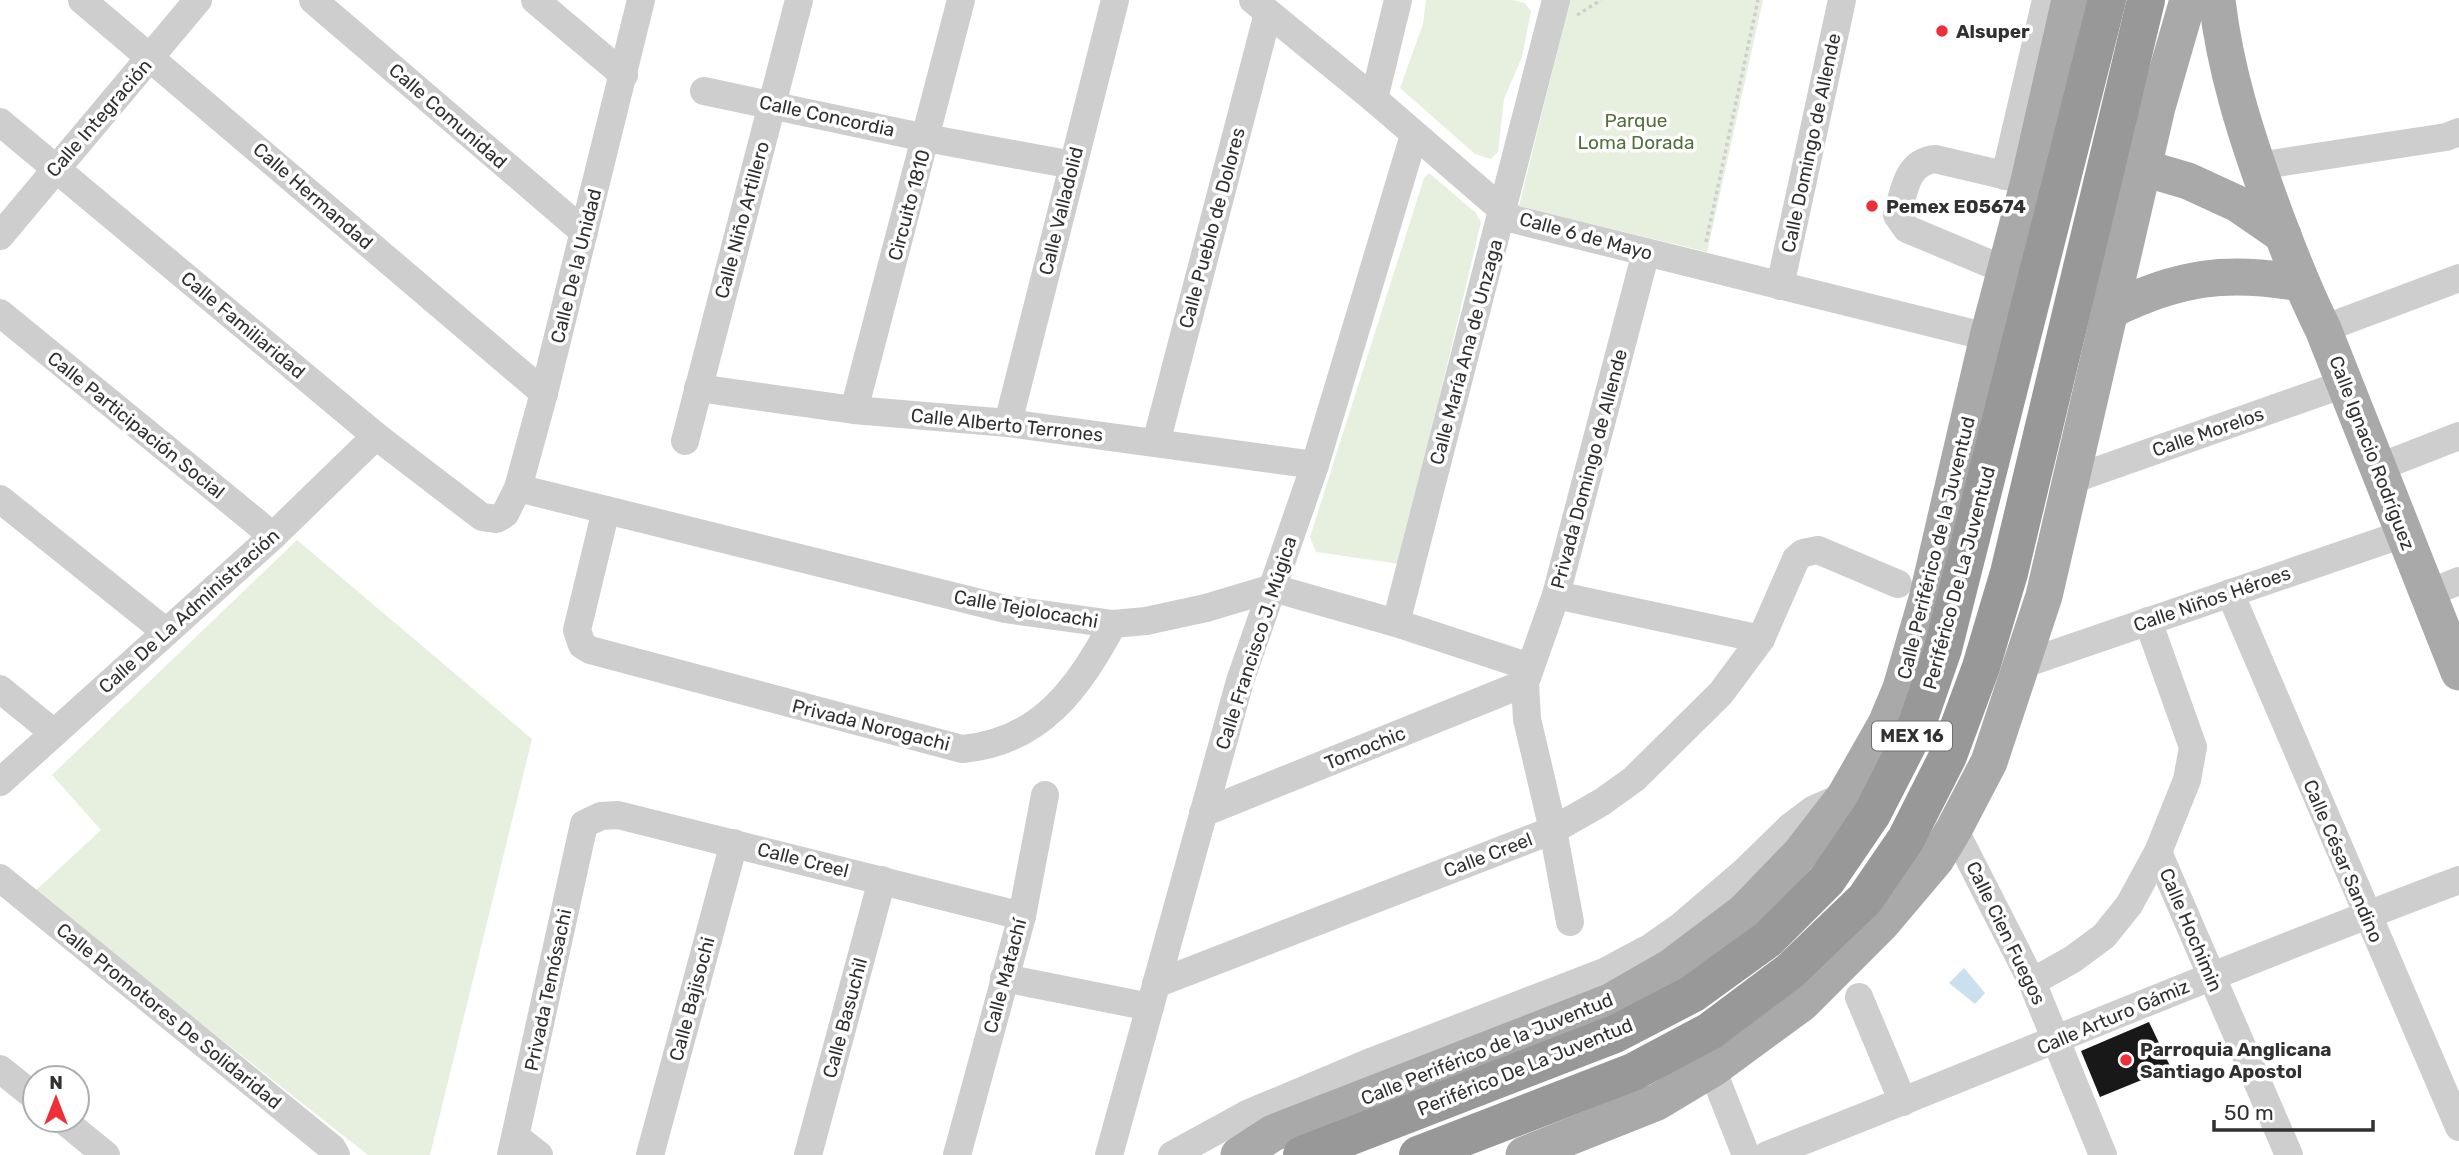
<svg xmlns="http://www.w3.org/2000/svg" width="2459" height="1155" viewBox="0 0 2459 1155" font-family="Rubik,sans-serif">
  <rect width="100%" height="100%" fill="#fff"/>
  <!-- green -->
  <g fill="#e7efdf">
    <path d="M1426,0H1513L1525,3L1531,11L1522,57L1504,99L1498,152L1491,159L1475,154L1400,88L1423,24Z"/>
    <path d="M1570,0H1763L1707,252L1519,206Z"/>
    <path d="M1429,173L1476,213L1481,222L1400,564L1316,552L1310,537L1424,178Z"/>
    <path d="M297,540L532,739L430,1155H368L34,892L101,830L52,775Z"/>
  </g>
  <!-- water -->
  <path fill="#cbe0ef" d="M1964,968L1985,993L1975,1004L1949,983Z"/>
  <!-- building -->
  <path fill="#181818" d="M2149,1022L2171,1068L2100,1097L2081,1051Z"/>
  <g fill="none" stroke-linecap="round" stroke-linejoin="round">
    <!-- path -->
    <g stroke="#cecece" stroke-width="3.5" stroke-dasharray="3.5 3.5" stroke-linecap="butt">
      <path d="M1577,15L1601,0"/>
      <path d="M1706,242L1758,0"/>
    </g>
    <!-- minor -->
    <g stroke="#cecece" stroke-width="28">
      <path d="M82,0L544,393"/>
      <path d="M313,0L584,232"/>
      <path d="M535,0L624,75"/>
      <path d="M1253,0L1374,99L1513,219L1988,337"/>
      <path d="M704,91L926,138L1073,165"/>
      <path d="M1374,99L1398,0"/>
      <path d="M0,122L376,436L482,517L497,519L505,514L518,488L544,393L641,0"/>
      <path d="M2258,166L2446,137L2459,132"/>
      <path d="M2005,176L2046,0"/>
      <path d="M0,236L198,0"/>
      <path d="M2005,270L1907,229L1897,215C1904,192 1906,162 1935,159L2029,181"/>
      <path d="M1780,286L1842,0"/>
      <path d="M0,313L273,536"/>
      <path d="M2323,329L2459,278"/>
      <path d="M698,388L854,410L1008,423L1315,465"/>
      <path d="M854,410L961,0"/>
      <path d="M1008,423L1115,0"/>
      <path d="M685,441L799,0"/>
      <path d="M1156,443L1268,13"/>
      <path d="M2377,468L2459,436"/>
      <path d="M2071,480L2344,384"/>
      <path d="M518,488L1005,609L1113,624L1146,621L1206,608L1273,588L1396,623L1530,667"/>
      <path d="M0,499L166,632"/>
      <path d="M606,510L577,630L582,645L590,650L962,749C1041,742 1078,688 1113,624"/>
      <path d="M2230,593L2459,1127"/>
      <path d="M2427,594L2459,581"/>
      <path d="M1556,595L1761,639"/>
      <path d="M1396,623L1556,0"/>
      <path d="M2021,665L2403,534"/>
      <path d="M0,689L54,733"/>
      <path d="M0,782L273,536L376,436"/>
      <path d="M1203,813L1525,683"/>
      <path d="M1954,829L2032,982L2103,1155"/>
      <path d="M2158,852L2289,1155"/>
      <path d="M0,878L332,1148L336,1155"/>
      <path d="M1570,922L1553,830L1527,719L1525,683L1556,595L1646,252"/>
      <path d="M1004,978L1150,1007"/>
      <path d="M2032,982L2073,959L2104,936L2129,905L2158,852L2187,780L2193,747L2148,621"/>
      <path d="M1156,984L1553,830L1602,802L1634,779L1721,693L1761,639L1796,559L1803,553L1818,550L1898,584"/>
      <path d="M1859,997L1903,1102"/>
      <path d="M0,1069L35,1097"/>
      <path d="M1712,1069L1746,1155"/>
      <path d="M63,1120L106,1155"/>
      <path d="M516,1137L539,1155"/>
      <path d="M511,1155L584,824L601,816L618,815L1022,916"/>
      <path d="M650,1155L734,843"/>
      <path d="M808,1155L882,880"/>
      <path d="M957,1155L1022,916L1045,795"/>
      <path d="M1109,1155L1240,681L1315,465L1414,135"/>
      <path d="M1172,1155L1247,1114L1373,1061L1604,972L1651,947L1681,926L1744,872L1790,827L1814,809L1842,797"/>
      <path d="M1767,1155C1998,1065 2226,967 2459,880"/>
    </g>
    <!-- major -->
    <g stroke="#a9a9a9" stroke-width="37">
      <path d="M2217,0C2225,70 2246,135 2270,201C2286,245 2302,287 2323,329L2459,672"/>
      <path d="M2120,161L2188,181L2238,204L2283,235"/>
      <path d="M2111,310C2179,277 2226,270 2300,283"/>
      <path d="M1239,1155L1273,1133L1610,1002L1671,967L1744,912L1800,854L1845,796L1886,724L1901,688L1927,599L1988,337L2029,181L2070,0"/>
      <path d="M1524,1155L1657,1102L1712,1069L1802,1003L1881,924L1936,859L1954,829L1989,762L2044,596L2157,107L2188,0"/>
    </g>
    <!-- highway -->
    <g stroke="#989898" stroke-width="38">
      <path d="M1302,1155L1615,1034L1692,994L1768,939L1827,880L1872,814L1915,730L1943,649L2107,0"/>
      <path d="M1418,1155L1633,1072L1710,1031L1790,971L1865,899L1906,839L1948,756L1981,667L2009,573L2146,0"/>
    </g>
  </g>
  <!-- markers -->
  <g fill="#ee2e38" stroke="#fff" stroke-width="2.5">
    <circle cx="1942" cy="31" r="7"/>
    <circle cx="1872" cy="206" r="7"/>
    <circle cx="2126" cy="1060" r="7"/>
  </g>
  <g text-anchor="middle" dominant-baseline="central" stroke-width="7" stroke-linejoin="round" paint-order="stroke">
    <!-- shield labels -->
    <rect fill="#fff" stroke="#6f6f6f" stroke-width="2" x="1872" y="721.5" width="80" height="29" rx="5"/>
    <g font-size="18" font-weight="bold" fill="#313131">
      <text x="1912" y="736">MEX 16</text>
    </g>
    <!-- poi labels -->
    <g font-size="19" font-weight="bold" fill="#313131" stroke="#fff" text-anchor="start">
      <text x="1956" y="31">Alsuper</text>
      <text x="1886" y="206">Pemex E05674</text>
      <text x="2140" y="1049">Parroquia Anglicana<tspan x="2140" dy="22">Santiago Apostol</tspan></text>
    </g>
    <!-- street labels -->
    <g font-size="19" fill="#313131" stroke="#fff">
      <text transform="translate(448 116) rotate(41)">Calle Comunidad</text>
      <text transform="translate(827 116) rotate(12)">Calle Concordia</text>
      <text transform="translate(99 118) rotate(-49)">Calle Integración</text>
      <text transform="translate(1811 143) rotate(-78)">Calle Domingo de Allende</text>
      <text transform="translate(313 196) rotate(41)">Calle Hermandad</text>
      <text transform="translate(909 205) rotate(-75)">Circuito 1810</text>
      <text transform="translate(1061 211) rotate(-76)">Calle Valladolid</text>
      <text transform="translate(742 220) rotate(-75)">Calle Niño Artillero</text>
      <text transform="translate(1212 228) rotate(-75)">Calle Pueblo de Dolores</text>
      <text transform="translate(1586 236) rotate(15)">Calle 6 de Mayo</text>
      <text transform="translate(576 266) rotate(-76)">Calle De la Unidad</text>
      <text transform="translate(243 325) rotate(40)">Calle Familiaridad</text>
      <text transform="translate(1466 352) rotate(-75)">Calle María Ana de Unzaga</text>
      <text transform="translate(136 425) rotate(39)">Calle Participación Social</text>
      <text transform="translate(1007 425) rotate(6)">Calle Alberto Terrones</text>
      <text transform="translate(2208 432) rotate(-19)">Calle Morelos</text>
      <text transform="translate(2372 453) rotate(69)">Calle Ignacio Rodríguez</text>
      <text transform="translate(1589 469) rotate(-75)">Privada Domingo de Allende</text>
      <text transform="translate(1936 548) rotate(-76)">Calle Periférico de la Juventud</text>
      <text transform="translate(1959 578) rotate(-75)">Periférico De La Juventud</text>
      <text transform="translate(2212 599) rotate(-19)">Calle Niños Héroes</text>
      <text transform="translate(1026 609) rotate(10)">Calle Tejolocachi</text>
      <text transform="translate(189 611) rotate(-42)">Calle De La Administración</text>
      <text transform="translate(1256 643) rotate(-72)">Calle Francisco J. Múgica</text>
      <text transform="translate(871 725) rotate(14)">Privada Norogachi</text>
      <text transform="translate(1365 748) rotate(-22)">Tomochic</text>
      <text transform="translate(1488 855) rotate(-21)">Calle Creel</text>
      <text transform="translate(803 860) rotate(14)">Calle Creel</text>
      <text transform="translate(2343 861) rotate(67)">Calle César Sandino</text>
      <text transform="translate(2191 930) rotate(67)">Calle Hochimin</text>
      <text transform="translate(2006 933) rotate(64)">Calle Cien Fuegos</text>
      <text transform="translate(1005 976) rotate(-75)">Calle Matachí</text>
      <text transform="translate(548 990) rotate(-78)">Privada Temósachi</text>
      <text transform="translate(692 999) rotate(-75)">Calle Bajisochi</text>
      <text transform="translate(169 1016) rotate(39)">Calle Promotores De Solidaridad</text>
      <text transform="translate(2113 1017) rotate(-23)">Calle Arturo Gámiz</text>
      <text transform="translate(845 1018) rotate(-75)">Calle Basuchil</text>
      <text transform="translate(1487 1049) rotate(-22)">Calle Periférico de la Juventud</text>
      <text transform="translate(1525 1067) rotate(-22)">Periférico De La Juventud</text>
    </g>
    <!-- park labels -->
    <g font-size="19" fill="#53703c" stroke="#fff">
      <text x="1636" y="120">Parque<tspan x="1636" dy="22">Loma Dorada</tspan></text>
    </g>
  </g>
  <!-- north arrow -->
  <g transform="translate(56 1099)"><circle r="33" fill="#ffffff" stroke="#adadad" stroke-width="2"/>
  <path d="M0-5L12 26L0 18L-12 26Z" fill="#ee2e38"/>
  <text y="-10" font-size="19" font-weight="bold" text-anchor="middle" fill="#313131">N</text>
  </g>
  <!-- scale -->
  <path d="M2214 1120v10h159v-10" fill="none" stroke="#313131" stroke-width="3.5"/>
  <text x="2224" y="1120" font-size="21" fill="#313131" stroke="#ffffff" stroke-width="5" paint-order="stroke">50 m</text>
</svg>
